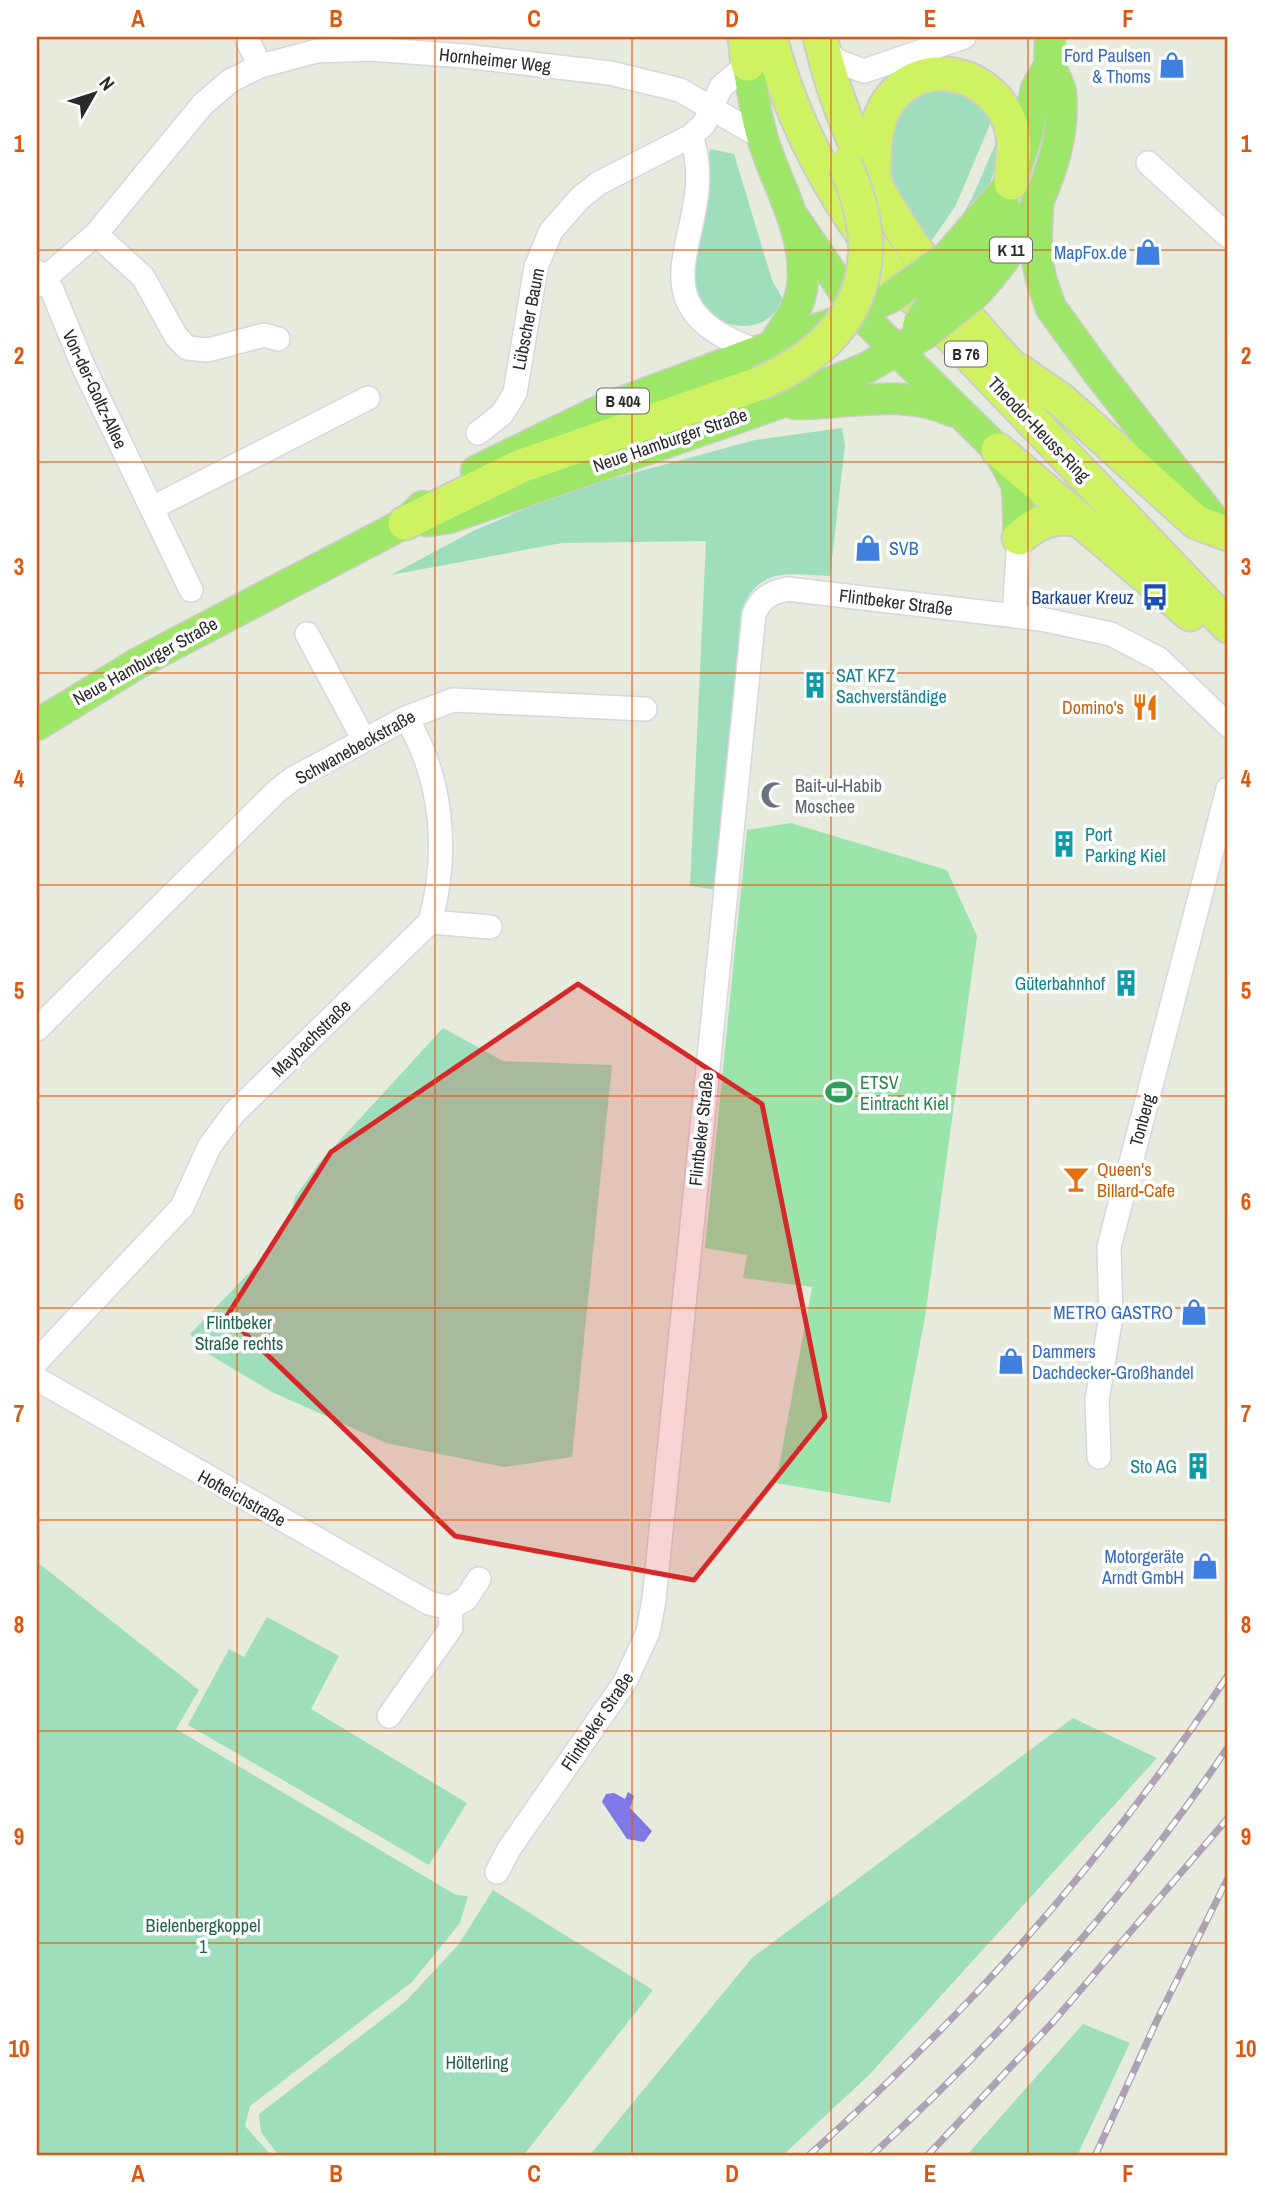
<svg xmlns="http://www.w3.org/2000/svg" width="1265" height="2193" viewBox="0 0 1265 2193" font-family="'Archivo Narrow',sans-serif">
  <rect width="100%" height="100%" fill="#e6ebdd"/>
  <!-- green -->
  <g fill="#9edebc">
    <path d="M941,86L974,94L993,117L956,205L930,243C906,205 870,160 899,116C913,95 917,94 941,86Z"/>
    <path d="M999,136C994,187 988,194 953,232L972,198Z"/>
    <path d="M710,149L734,154L772,280L782,298C770,333 734,331 707,315L693,283Z"/>
    <path d="M842,428L845,445L830,576C788,574 758,566 741,612L717,890L690,886L706,541L562,543L391,575L473,531L567,491L755,440Z"/>
    <path d="M443,1028L503,1061L612,1065L572,1457L504,1467L386,1443L272,1392L205,1352L190,1334L272,1249L290,1222L295,1197L320,1162Z"/>
    <path d="M37,1562L199,1690L176,1729L456,1895L468,1896L460,1923L412,1982L250,2106L245,2126L272,2156H37Z"/>
    <path d="M267,1617L339,1656L311,1709L467,1803L429,1865L188,1725L229,1649L244,1657Z"/>
    <path d="M1073,1718L1157,1758L869,2075L782,2156H589L752,1958Z"/>
    <path d="M493,1890L653,1990L523,2156H279L261,2132L259,2114L405,2002L459,1944Z"/>
    <path d="M1083,2024L1130,2043L1077,2156H966Z"/>
  </g>
  <!-- pitch -->
  <path fill="#9be4ac" d="M791,823L947,870L977,936L925,1317L890,1503L776,1483L812,1287L743,1278L747,1255L705,1248L747,830Z"/>
  <!-- water -->
  <path fill="#8078e5" d="M628,1792L634,1796L630,1808L652,1831L644,1842L627,1839L602,1802L606,1794L614,1793L625,1799Z"/>
  <g fill="none" stroke-linecap="round" stroke-linejoin="round">
    <defs>
      <g id="minor">
        <path d="M246,37L260,66"/>
        <path d="M822,46L837,61L864,71L964,37"/>
        <path d="M691,136C724,228 617,303 758,351"/>
        <path d="M1148,163L1228,236"/>
        <path d="M96,234L143,277L176,336L187,348L208,350L264,335L278,339"/>
        <path d="M37,272L52,290L84,368L191,590"/>
        <path d="M37,285L96,234L203,104L230,81L260,66L317,51L371,49L464,56L610,73L680,90L756,134L763,141"/>
        <path d="M478,433L502,414L515,393L536,267L551,231L580,198L599,183L691,136L704,124L721,87L748,64"/>
        <path d="M152,508L368,398"/>
        <path d="M1014,616L1019,538"/>
        <path d="M307,634L364,740"/>
        <path d="M430,922L490,927"/>
        <path d="M37,1029L278,790L294,778L406,718L453,700L645,709"/>
        <path d="M37,1361L182,1207L209,1147L234,1113L430,922C449,854 443,778 406,718"/>
        <path d="M37,1379L429,1603L450,1608L466,1599L479,1579"/>
        <path d="M1099,1457L1097,1400L1111,1316L1109,1247L1228,789"/>
        <path d="M389,1716L451,1628L450,1608"/>
        <path d="M497,1872L509,1849L625,1682L648,1632L654,1600L754,614C761,598 770,593 787,589L1041,619L1111,634L1159,659L1228,725"/>
      </g>
      <g id="major">
        <path d="M748,64C752,90 756,118 764,143C779,190 809,236 802,288C799,309 784,328 773,345"/>
        <path d="M1038,201L1036,254L1041,279L1051,308L1099,374L1224,533"/>
        <path d="M794,218L858,312L998,450L1017,485L1019,538"/>
        <path d="M947,257L1011,183L1027,134L1036,89L1050,64"/>
        <path d="M961,274L987,246L1004,207"/>
        <path d="M976,293C1022,244 1067,163 1061,94C1060,83 1052,74 1050,64C1049,55 1050,45 1050,37"/>
        <path d="M795,404C850,404 901,388 952,411"/>
        <path d="M476,471L601,410L839,321L891,297"/>
        <path d="M427,521L449,518L777,404L866,368L925,334"/>
        <path d="M37,725L138,663L405,523L423,506"/>
      </g>
      <g id="highway">
        <path d="M745,37L748,64"/>
        <path d="M770,37C793,127 835,200 891,273L1228,626"/>
        <path d="M820,37C855,187 932,282 1034,392"/>
        <path d="M874,181C874,157 873,129 885,107C917,51 998,71 1012,130C1016,147 1012,166 1011,183"/>
        <path d="M1019,371L1061,400L1196,522L1228,534"/>
        <path d="M998,450L1190,614"/>
        <path d="M405,523L521,466L758,384"/>
        <path d="M1019,538C1038,521 1054,515 1079,520"/>
      </g>
    </defs>
    <!-- minor casing -->
    <use href="#minor" stroke="#dcd3e2" stroke-width="26"/>
    <!-- major casing -->
    <use href="#major" stroke="#ccc" stroke-width="33"/>
    <!-- highway casing -->
    <use href="#highway" stroke="#ccc" stroke-width="37"/>
    <!-- minor -->
    <use href="#minor" stroke="#fff" stroke-width="23"/>
    <!-- major -->
    <use href="#major" stroke="#9ee668" stroke-width="30"/>
    <!-- highway -->
    <use href="#highway" stroke="#cff262" stroke-width="33"/>
    <defs>
      <g id="rail">
        <path d="M808,2156C968,2014 1110,1855 1228,1675"/>
        <path d="M871,2156C1004,2034 1127,1897 1228,1747"/>
        <path d="M927,2156L1053,2022L1228,1818"/>
        <path d="M1095,2156L1158,2018L1228,1878"/>
      </g>
    </defs>
    <!-- rail casing -->
    <use href="#rail" stroke="#ada1b3" stroke-width="7"/>
    <!-- rail -->
    <use href="#rail" stroke="#fff" stroke-width="4.5" stroke-dasharray="13" stroke-linecap="butt"/>
    <defs>
      <g id="major-bridge">
        <path d="M891,297L947,257"/>
        <path d="M918,326L932,302L961,274"/>
        <path d="M925,334L976,293"/>
      </g>
      <path id="highway-bridge" d="M758,384C858,342 891,265 845,165"/>
    </defs>
    <!-- major-bridge casing -->
    <use href="#major-bridge" stroke="#ccc" stroke-width="33" stroke-linecap="butt"/>
    <!-- highway-bridge casing -->
    <use href="#highway-bridge" stroke="#ccc" stroke-width="37" stroke-linecap="butt"/>
    <!-- major-bridge -->
    <use href="#major-bridge" stroke="#9ee668" stroke-width="30"/>
    <!-- highway-bridge -->
    <use href="#highway-bridge" stroke="#cff262" stroke-width="33"/>
  </g>
  <!-- marked area -->
  <path fill="#d62828" fill-opacity="0.2" stroke="#d62828" stroke-width="5" stroke-linejoin="round" d="M578,984L762,1104L825,1417L694,1580L455,1536L227,1316L331,1152Z"/>
  <!-- grid -->
  <path fill="none" stroke="#de570e" stroke-width="2" stroke-opacity="0.55" d="M237,37V2156M435,37V2156M632,37V2156M831,37V2156M1028,37V2156M37,250H1228M37,462H1228M37,673H1228M37,885H1228M37,1096H1228M37,1308H1228M37,1520H1228M37,1731H1228M37,1943H1228"/>
  <!-- icons -->
  <defs>
    <symbol id="shop-bare" viewBox="-9 -9 18 18"><path d="M-5-2.5h2.3a2.7 3.5 0 0 1 5.4 0H5L5.5 6h-11ZM-1.5-2.5h3a1.5 2.3 0 0 0-3 0Z" fill="#3f7fe0" stroke="#fff" stroke-width="2.5" paint-order="stroke"/></symbol>
    <symbol id="bus-bare" viewBox="-9 -9 18 18"><path d="M-5-6H5V4H4V6H2V4H-2V6H-4V4H-5ZM-3.5-4V0h7V-4ZM-3.5 1.2v1.5H-2V1.2ZM2 1.2v1.5H3.5V1.2Z" fill="#1a4fb4" stroke="#fff" stroke-width="2.5" paint-order="stroke"/></symbol>
    <symbol id="building-bare" viewBox="-9 -9 18 18"><path d="M-4-6H4V6H1V3H-1V6H-4ZM-2.5-4.3h1.7v1.8h-1.7ZM.8-4.3h1.7v1.8H.8ZM-2.5-1h1.7V.8h-1.7ZM.8-1h1.7V.8H.8Z" fill="#0f9aa8" stroke="#fff" stroke-width="2.5" paint-order="stroke"/></symbol>
    <symbol id="restaurant-bare" viewBox="-9 -9 18 18"><path d="M-5-6h1v4h1v-4h1v4h1v-4h1v5L-1.5 .5V6h-2V.5L-5-1ZM5-6V6H3V1.5H1.5Q1.5-4 5-6Z" fill="#e8710a" stroke="#fff" stroke-width="2.5" paint-order="stroke"/></symbol>
    <symbol id="mosque-bare" viewBox="-9 -9 18 18"><path d="M3.5-4.9A6 6 0 1 0 3.5 4.9A5 5 0 1 1 3.5-4.9Z" fill="#6b7280" stroke="#fff" stroke-width="2.5" paint-order="stroke"/></symbol>
    <symbol id="stadium-bare" viewBox="-9 -9 18 18"><path d="M0-5a6.5 5 0 1 0 0 10a6.5 5 0 1 0 0-10ZM-3.5-1.8h7v3.6h-7Z" fill="#2e9e5b" stroke="#fff" stroke-width="2.5" paint-order="stroke"/></symbol>
    <symbol id="bar-bare" viewBox="-9 -9 18 18"><path d="M-6-5H6L.8 .8V4.5H3.5V6h-7V4.5H-.8V.8Z" fill="#e8710a" stroke="#fff" stroke-width="2.5" paint-order="stroke"/></symbol>
  </defs>
  <g fill-rule="evenodd">
    <use href="#shop-bare" x="1153" y="46" width="38" height="38"/>
    <use href="#shop-bare" x="1129" y="233" width="38" height="38"/>
    <use href="#shop-bare" x="849" y="529" width="38" height="38"/>
    <use href="#bus-bare" x="1136" y="578" width="38" height="38"/>
    <use href="#building-bare" x="796" y="666" width="38" height="38"/>
    <use href="#restaurant-bare" x="1126" y="688" width="38" height="38"/>
    <use href="#mosque-bare" x="755" y="776" width="38" height="38"/>
    <use href="#building-bare" x="1045" y="825" width="38" height="38"/>
    <use href="#building-bare" x="1107" y="964" width="38" height="38"/>
    <use href="#stadium-bare" x="820" y="1073" width="38" height="38"/>
    <use href="#bar-bare" x="1057" y="1160" width="38" height="38"/>
    <use href="#shop-bare" x="1175" y="1293" width="38" height="38"/>
    <use href="#shop-bare" x="992" y="1342" width="38" height="38"/>
    <use href="#building-bare" x="1179" y="1447" width="38" height="38"/>
    <use href="#shop-bare" x="1186" y="1547" width="38" height="38"/>
  </g>
  <g text-anchor="middle" dominant-baseline="central" stroke-width="7" stroke-linejoin="round" paint-order="stroke">
    <!-- shield labels -->
    <g fill="#fff" stroke="#6a6a6a" stroke-width="2">
      <rect x="990" y="237.5" width="42" height="25" rx="5"/>
      <rect x="945" y="341.5" width="42" height="25" rx="5"/>
      <rect x="597" y="388.5" width="52" height="25" rx="5"/>
    </g>
    <g font-size="16" font-weight="bold" fill="#2a2a2a">
      <text x="1011" y="250">K 11</text>
      <text x="966" y="354">B 76</text>
      <text x="623" y="401">B 404</text>
    </g>
    <!-- shop labels -->
    <g font-size="18" fill="#366cbe" stroke="#fff" text-anchor="end">
      <text x="1151" y="55">Ford Paulsen<tspan x="1151" dy="21">&amp; Thoms</tspan></text>
      <text x="1127" y="252">MapFox.de</text>
      <text x="889" y="548" text-anchor="start">SVB</text>
      <text x="1173" y="1312">METRO GASTRO</text>
      <text x="1032" y="1351" text-anchor="start">Dammers<tspan x="1032" dy="21">Dachdecker-Großhandel</tspan></text>
      <text x="1184" y="1556">Motorgeräte<tspan x="1184" dy="21">Arndt GmbH</tspan></text>
    </g>
    <!-- street labels -->
    <g font-size="18" fill="#2a2a2a" stroke="#fff">
      <text transform="translate(495 60) rotate(6)">Hornheimer Weg</text>
      <text transform="translate(528 319) rotate(-79)">Lübscher Baum</text>
      <text transform="translate(95 389) rotate(65)">Von-der-Goltz-Allee</text>
      <text transform="translate(1039 429) rotate(46)">Theodor-Heuss-Ring</text>
      <text transform="translate(670 440) rotate(-19)">Neue Hamburger Straße</text>
      <text transform="translate(896 602) rotate(7)">Flintbeker Straße</text>
      <text transform="translate(145 661) rotate(-29)">Neue Hamburger Straße</text>
      <text transform="translate(355 747) rotate(-29)">Schwanebeckstraße</text>
      <text transform="translate(311 1038) rotate(-44)">Maybachstraße</text>
      <text transform="translate(1142 1120) rotate(-75)">Tonberg</text>
      <text transform="translate(701 1129) rotate(-84)">Flintbeker Straße</text>
      <text transform="translate(242 1498) rotate(29)">Hofteichstraße</text>
      <text transform="translate(597 1721) rotate(-56)">Flintbeker Straße</text>
    </g>
    <!-- transit labels -->
    <g font-size="18" fill="#164399" stroke="#fff" text-anchor="end">
      <text x="1134" y="597">Barkauer Kreuz</text>
    </g>
    <!-- culture labels -->
    <g font-size="18" fill="#0d838f" stroke="#fff" text-anchor="start">
      <text x="836" y="675">SAT KFZ<tspan x="836" dy="21">Sachverständige</tspan></text>
      <text x="1085" y="834">Port<tspan x="1085" dy="21">Parking Kiel</tspan></text>
      <text x="1105" y="983" text-anchor="end">Güterbahnhof</text>
      <text x="1177" y="1466" text-anchor="end">Sto AG</text>
    </g>
    <!-- food labels -->
    <g font-size="18" fill="#c56008" stroke="#fff" text-anchor="end">
      <text x="1124" y="707">Domino's</text>
      <text x="1097" y="1169" text-anchor="start">Queen's<tspan x="1097" dy="21">Billard-Cafe</tspan></text>
    </g>
    <!-- worship labels -->
    <g font-size="18" fill="#5b616d" stroke="#fff" text-anchor="start">
      <text x="795" y="785">Bait-ul-Habib<tspan x="795" dy="21">Moschee</tspan></text>
    </g>
    <!-- leisure labels -->
    <g font-size="18" fill="#27864d" stroke="#fff" text-anchor="start">
      <text x="860" y="1082">ETSV<tspan x="860" dy="21">Eintracht Kiel</tspan></text>
    </g>
    <!-- park labels -->
    <g font-size="18" fill="#206248" stroke="#fff">
      <text x="239" y="1322">Flintbeker<tspan x="239" dy="21">Straße rechts</tspan></text>
      <text x="203" y="1925">Bielenbergkoppel<tspan x="203" dy="21">1</tspan></text>
      <text x="477" y="2062">Hölterling</text>
    </g>
  </g>
  <!-- border -->
  <rect width="1265" height="2193" fill="none" stroke="#ffffff" stroke-width="77"/>
  <!-- north arrow -->
  <g transform="translate(94 94) rotate(51)" stroke="#ffffff" stroke-width="5" paint-order="stroke">
  <path d="M0-5L12 26L0 18L-12 26Z" fill="#2a2a2a"/>
  <text y="-10" font-size="19" font-weight="bold" text-anchor="middle" fill="#2a2a2a">N</text>
  </g>
  <rect x="38" y="38" width="1188" height="2116" fill="none" stroke="#de570e" stroke-width="2.5"/>
  <g font-size="23" text-anchor="middle" font-weight="bold" fill="#de570e">
    <text x="138" y="27">A</text>
    <text x="336" y="27">B</text>
    <text x="534" y="27">C</text>
    <text x="732" y="27">D</text>
    <text x="930" y="27">E</text>
    <text x="1128" y="27">F</text>
    <text x="19" y="152">1</text>
    <text x="1246" y="152">1</text>
    <text x="19" y="364">2</text>
    <text x="1246" y="364">2</text>
    <text x="19" y="575">3</text>
    <text x="1246" y="575">3</text>
    <text x="19" y="787">4</text>
    <text x="1246" y="787">4</text>
    <text x="19" y="999">5</text>
    <text x="1246" y="999">5</text>
    <text x="19" y="1210">6</text>
    <text x="1246" y="1210">6</text>
    <text x="19" y="1422">7</text>
    <text x="1246" y="1422">7</text>
    <text x="19" y="1633">8</text>
    <text x="1246" y="1633">8</text>
    <text x="19" y="1845">9</text>
    <text x="1246" y="1845">9</text>
    <text x="19" y="2057">10</text>
    <text x="1246" y="2057">10</text>
    <text x="138" y="2182">A</text>
    <text x="336" y="2182">B</text>
    <text x="534" y="2182">C</text>
    <text x="732" y="2182">D</text>
    <text x="930" y="2182">E</text>
    <text x="1128" y="2182">F</text>
  </g>
</svg>
